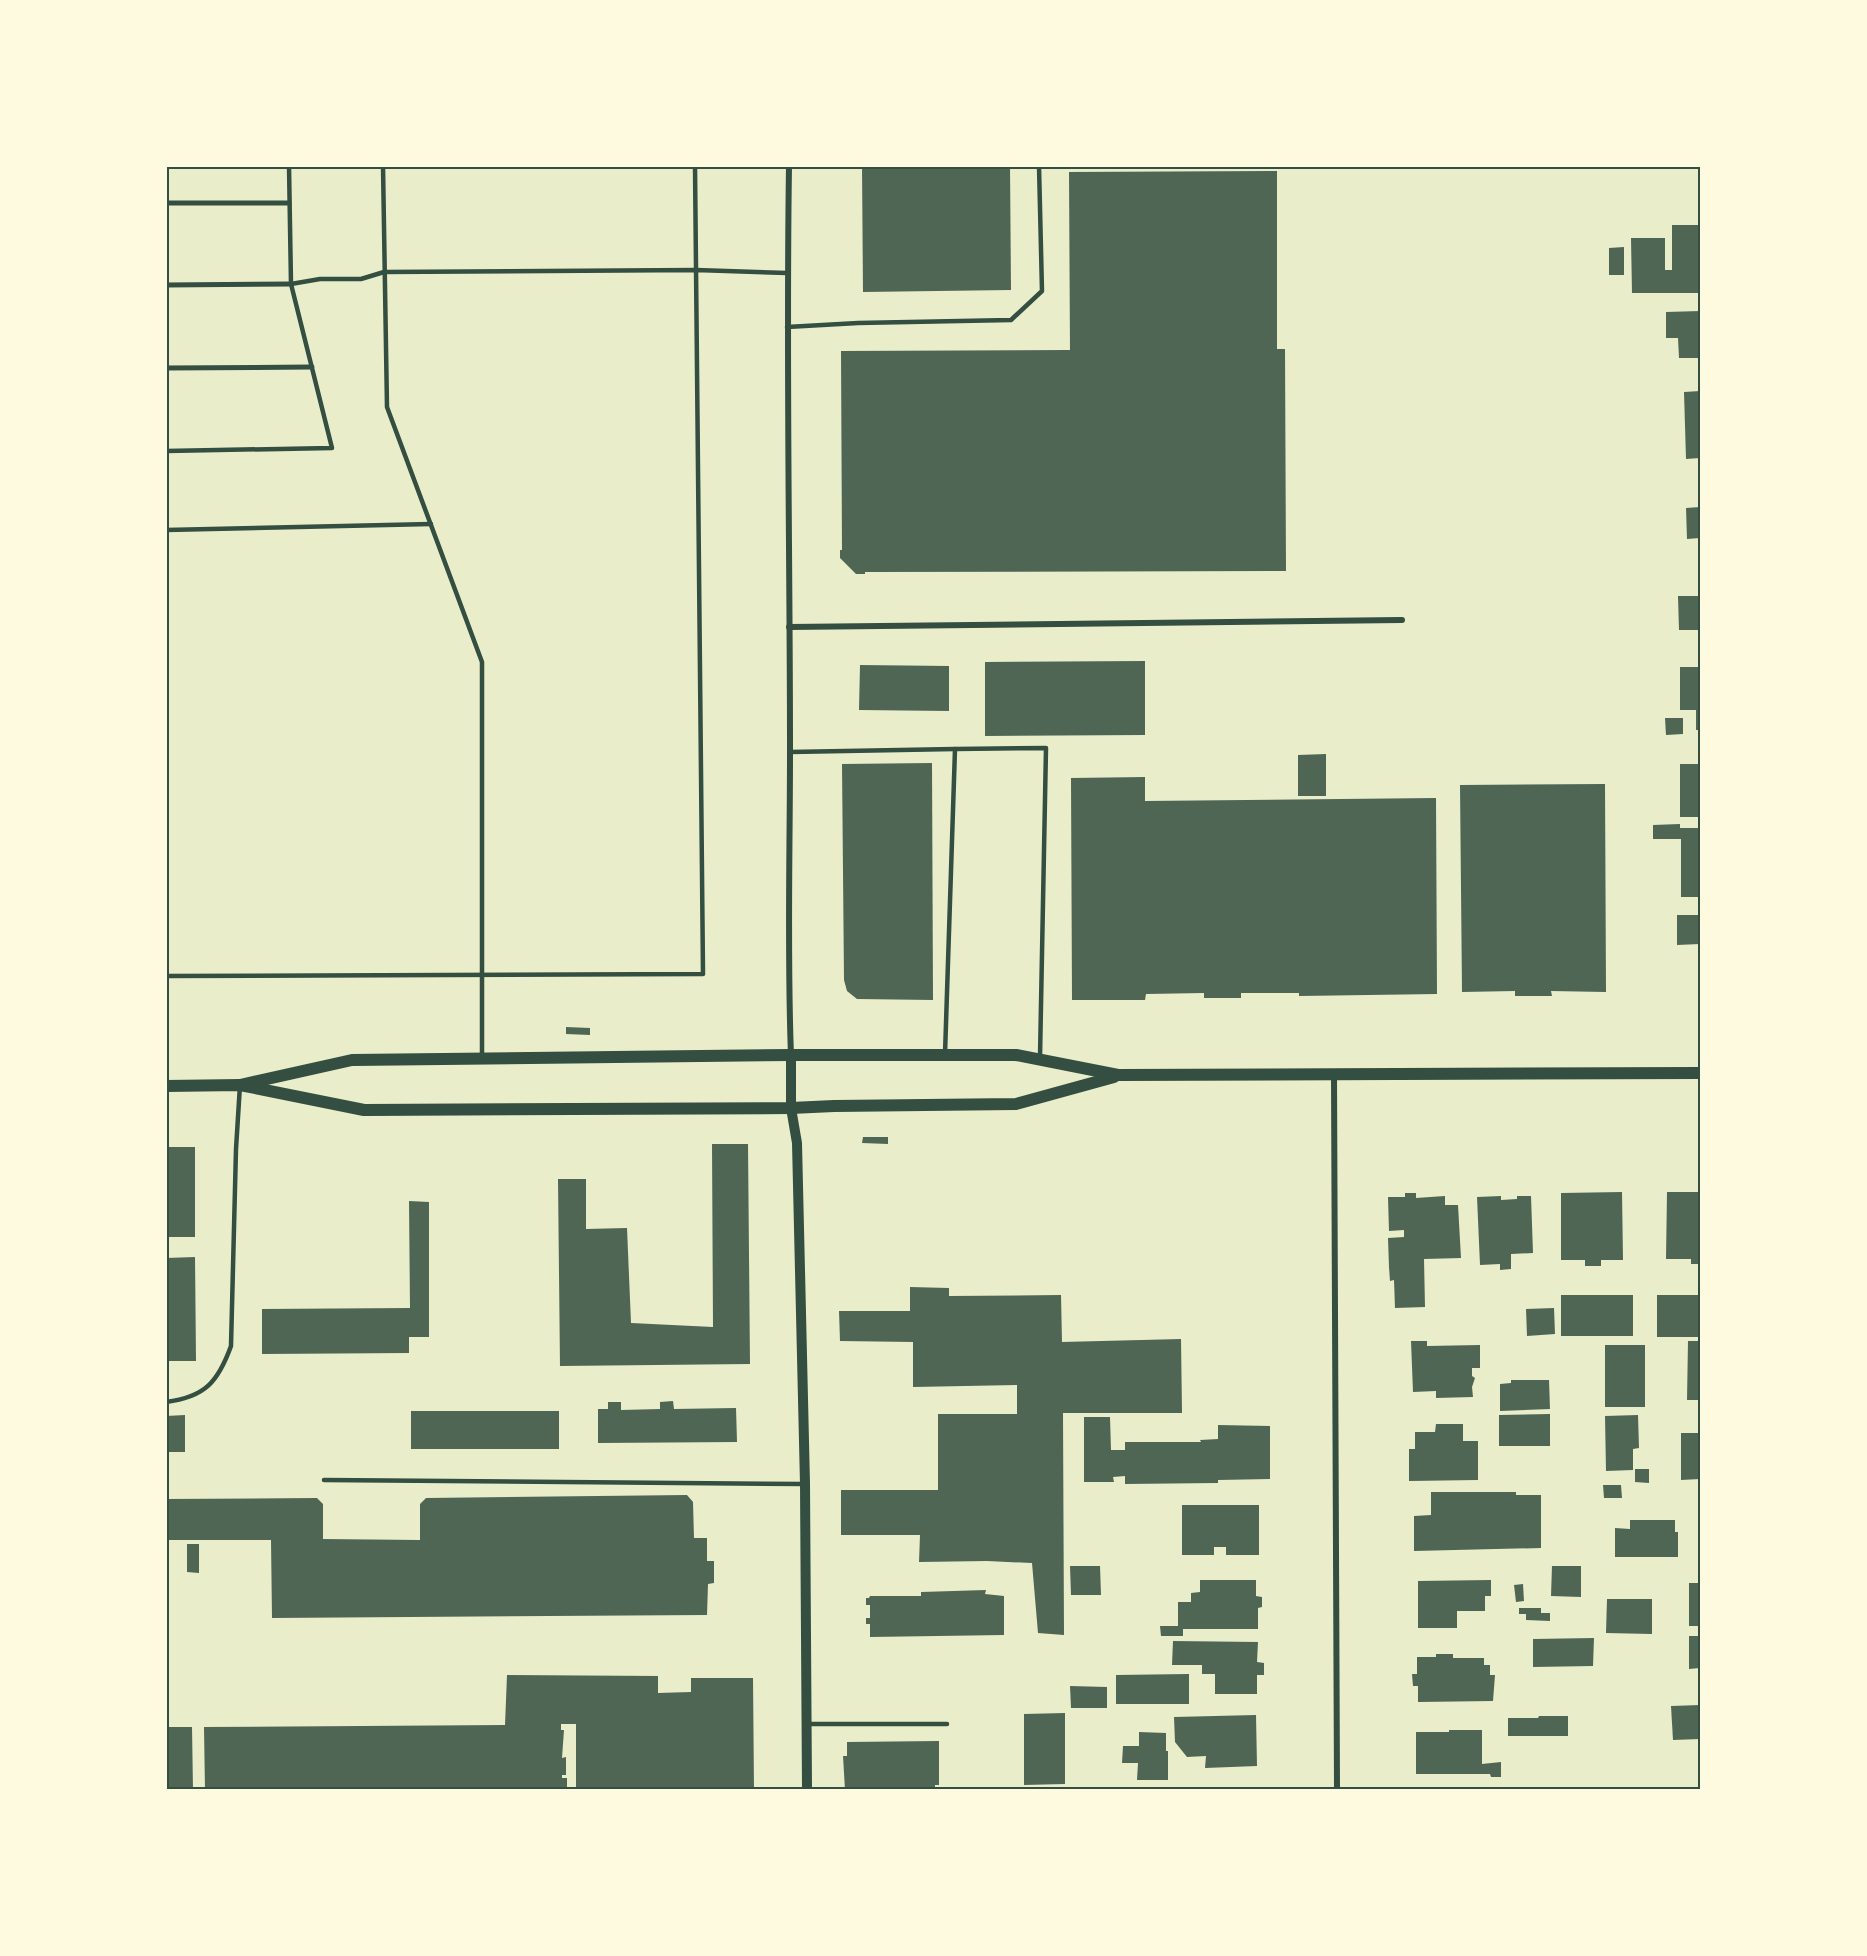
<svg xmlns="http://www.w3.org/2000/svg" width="1867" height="1956" viewBox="0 0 1867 1956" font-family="Cabin,sans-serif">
  <rect width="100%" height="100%" fill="#e9edc9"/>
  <!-- building -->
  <g fill="#4f6655">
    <path d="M862,166H1010L1011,290L863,292Z"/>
    <path d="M1277,171V349H1285L1286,571L865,572V574H856L840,558V550H842L841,351L1070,350L1069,172Z"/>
    <path d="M1672,225H1700V293H1632L1631,238H1665V270H1672Z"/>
    <path d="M1624,247V275H1609V248Z"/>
    <path d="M1700,311V358H1679L1678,338H1666V312Z"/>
    <path d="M1700,391V458L1686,459L1684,392Z"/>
    <path d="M1700,507V538L1687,539L1686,508Z"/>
    <path d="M1678,596H1700V630H1679Z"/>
    <path d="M1145,661V735L985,736V662Z"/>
    <path d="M860,665L949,666V711L859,710Z"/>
    <path d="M1680,667H1700V730H1696V710H1680Z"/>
    <path d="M1665,718H1683V734L1666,735Z"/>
    <path d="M1326,754V796H1298V755Z"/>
    <path d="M932,763L933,1000L857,999L847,991L844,980L842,764Z"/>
    <rect x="1680" y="764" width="20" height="53"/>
    <path d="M1145,777V801L1436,798L1437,994L1299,996V993H1241V998H1204V993L1146,994L1145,1000H1072L1071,778Z"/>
    <path d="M1605,784L1606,992L1551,991L1552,996H1515V991L1462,992L1460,785Z"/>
    <path d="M1680,824V828H1700V897H1681V839H1653V825Z"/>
    <path d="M1677,915H1700V944L1677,945Z"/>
    <path d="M566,1027L590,1028V1035L566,1034Z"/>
    <path d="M863,1137H888V1144L862,1143Z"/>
    <path d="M712,1144H748L750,1364L560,1366L558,1179H586V1229L627,1228L631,1323L713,1327Z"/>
    <rect x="166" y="1147" width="29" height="90"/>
    <path d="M1622,1192L1623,1260H1601V1266H1585V1260H1561V1193Z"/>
    <path d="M1667,1192H1700V1264H1691V1259H1666Z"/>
    <path d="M1405,1193H1416V1198L1445,1196V1205H1458L1461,1258L1424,1259L1425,1307L1395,1308L1394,1280L1390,1281L1389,1267L1388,1238L1404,1237V1230L1389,1231L1388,1197H1405Z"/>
    <path d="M1501,1196V1200L1517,1199V1196H1531L1533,1253L1511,1254V1269L1500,1270V1264L1480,1265L1477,1197Z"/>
    <path d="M409,1201L429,1202V1337H409V1353L262,1354V1309L410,1308Z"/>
    <path d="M195,1257L196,1361H166V1258Z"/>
    <path d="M910,1287L949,1288V1296L1061,1295L1062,1342L1181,1339L1182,1413H1063L1064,1635L1038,1633L1032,1563L987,1561L919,1562L920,1535H841V1490H938V1414H1017V1385L913,1387V1342L840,1341L839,1311H910Z"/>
    <rect x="1561" y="1295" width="72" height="41"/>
    <rect x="1657" y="1295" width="43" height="42"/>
    <path d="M1554,1308L1555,1334L1527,1336L1526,1309Z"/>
    <path d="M1411,1341H1427V1346L1480,1345V1368H1472V1376L1475,1378L1472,1387L1473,1397L1436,1398V1391L1413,1392Z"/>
    <path d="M1688,1341H1700V1400H1687Z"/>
    <rect x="1605" y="1345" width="40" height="62"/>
    <path d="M1511,1380H1549L1550,1409L1500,1411V1384L1511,1383Z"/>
    <path d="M673,1401L674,1409L736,1408L737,1442L598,1443V1409H608V1402H621V1410L660,1409V1402Z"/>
    <rect x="411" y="1411" width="148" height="38"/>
    <path d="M1550,1414V1446H1499V1415Z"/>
    <path d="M185,1415V1452H166V1416Z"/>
    <path d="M1638,1415L1639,1448L1633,1449V1470L1606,1471L1605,1416Z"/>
    <path d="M1084,1417H1110L1111,1450H1125V1442H1201L1200,1440L1218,1439V1425L1270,1426V1479L1218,1480V1483L1125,1484V1476L1113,1477L1114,1482H1084Z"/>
    <path d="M1436,1424H1463V1441H1478V1480L1409,1481V1449H1415V1432H1435Z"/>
    <path d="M1681,1433H1700V1479L1681,1480Z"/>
    <path d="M1635,1469H1649V1483L1635,1482Z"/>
    <path d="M1603,1485H1621L1622,1498H1604Z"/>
    <path d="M1431,1492H1516V1495H1541V1548L1414,1551V1516L1431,1515Z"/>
    <path d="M687,1495L693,1502L694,1538H707V1561H714V1583L708,1584L707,1615L272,1618L271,1540H166V1499L317,1498L323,1504V1539L420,1540V1504L426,1498Z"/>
    <path d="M1182,1505H1259V1555H1226V1547H1214V1555H1182Z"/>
    <path d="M1630,1520H1675V1532H1678V1557H1615V1528L1630,1529Z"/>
    <path d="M187,1544H199V1573L187,1572Z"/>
    <path d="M1070,1566H1100L1101,1595H1071Z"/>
    <path d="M1552,1566H1581V1597L1551,1596Z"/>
    <path d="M1200,1580H1256V1596L1262,1597V1607L1258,1608V1629H1183V1636H1161L1160,1626H1178V1602H1191V1593L1200,1592Z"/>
    <path d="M1491,1580V1596H1485V1611H1457V1628H1418V1581Z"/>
    <rect x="1689" y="1583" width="11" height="43"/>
    <path d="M1523,1584L1524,1601L1516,1602L1514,1585Z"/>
    <path d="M986,1590L985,1594L1004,1596V1635L870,1637V1624H866V1618H870V1605H866V1598H869L870,1596H921V1592Z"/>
    <path d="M1607,1599H1652V1634L1606,1633Z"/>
    <path d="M1519,1608H1541V1613H1550V1621L1526,1620V1614H1519Z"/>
    <path d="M1689,1636H1700V1668L1689,1669Z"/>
    <path d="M1594,1638L1593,1666L1533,1667V1639Z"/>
    <path d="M1173,1641L1258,1642L1257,1662L1264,1663V1675H1257V1694H1215V1674H1202V1665H1172Z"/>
    <path d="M1436,1654H1453V1658H1484V1665H1490V1675H1495L1493,1701L1418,1702V1686H1413L1412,1674H1417V1657H1436Z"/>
    <path d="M1189,1674V1704H1116V1675Z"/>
    <path d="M507,1675L658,1676V1693L691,1692V1678H753L754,1790H576V1724H561V1730H564L562,1758L566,1757V1775H562V1778H567V1790H205L204,1727L505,1725Z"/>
    <path d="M1070,1686L1107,1687V1708H1071Z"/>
    <path d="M1700,1705V1739L1673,1740L1671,1706Z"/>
    <path d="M1065,1713V1784L1024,1785V1714Z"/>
    <path d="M1256,1715L1257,1766L1205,1768L1206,1756L1187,1757L1175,1742L1174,1717Z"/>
    <path d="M1539,1716H1568V1736H1508V1718H1538Z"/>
    <path d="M166,1727H192L193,1790H166Z"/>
    <path d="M1449,1730H1482V1764L1501,1762V1777H1491L1490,1774H1416V1732H1449Z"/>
    <path d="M1139,1732L1166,1733V1751H1168V1780H1137L1138,1763H1122L1123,1746H1139Z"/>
    <path d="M939,1741V1785H935V1790H845L843,1756H847V1742Z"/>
  </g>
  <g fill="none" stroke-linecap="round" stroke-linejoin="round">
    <!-- service -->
    <g stroke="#344e41" stroke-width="4.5">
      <path d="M383,166L387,407L482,662V1058"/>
      <path d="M291,284L320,279H361L384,272L696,270L787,273"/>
      <path d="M787,327L858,323L1011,320L1042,291L1039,166"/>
      <path d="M166,451L332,448L291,284L289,166"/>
      <path d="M166,530L431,524"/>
      <path d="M790,752L955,749"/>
      <path d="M166,976L703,974L695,166"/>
      <path d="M945,1054L955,749L1046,748L1040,1057"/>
      <path d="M166,1402C205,1397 218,1382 231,1346L236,1149L240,1085"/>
      <path d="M324,1480L804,1484"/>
      <path d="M807,1724H947"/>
    </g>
    <!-- pedestrian -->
    <g stroke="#344e41" stroke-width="5">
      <path d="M166,203H289"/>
      <path d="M166,285L291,284"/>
      <path d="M166,368L312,367"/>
    </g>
    <!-- minor -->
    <g stroke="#344e41" stroke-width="6">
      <path d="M789,166C786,361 790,556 790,751C790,852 787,953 791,1055"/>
      <path d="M789,627L1402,620"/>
      <path d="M1334,1076L1337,1790"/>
    </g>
    <!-- tertiary -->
    <path stroke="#344e41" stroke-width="10" d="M791,1055V1108L797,1143L805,1484L807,1790"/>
    <!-- secondary -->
    <g stroke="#344e41" stroke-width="12">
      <path d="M240,1085L352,1060L791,1055H1016L1118,1075L1700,1073"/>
      <path d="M166,1086L240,1085L364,1110L791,1108L834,1106L1016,1104L1114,1077"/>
    </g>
  </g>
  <!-- border -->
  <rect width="1867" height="1956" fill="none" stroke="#fefae0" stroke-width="336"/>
  <rect x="168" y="168" width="1531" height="1620" fill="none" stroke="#344e41" stroke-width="2"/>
</svg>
